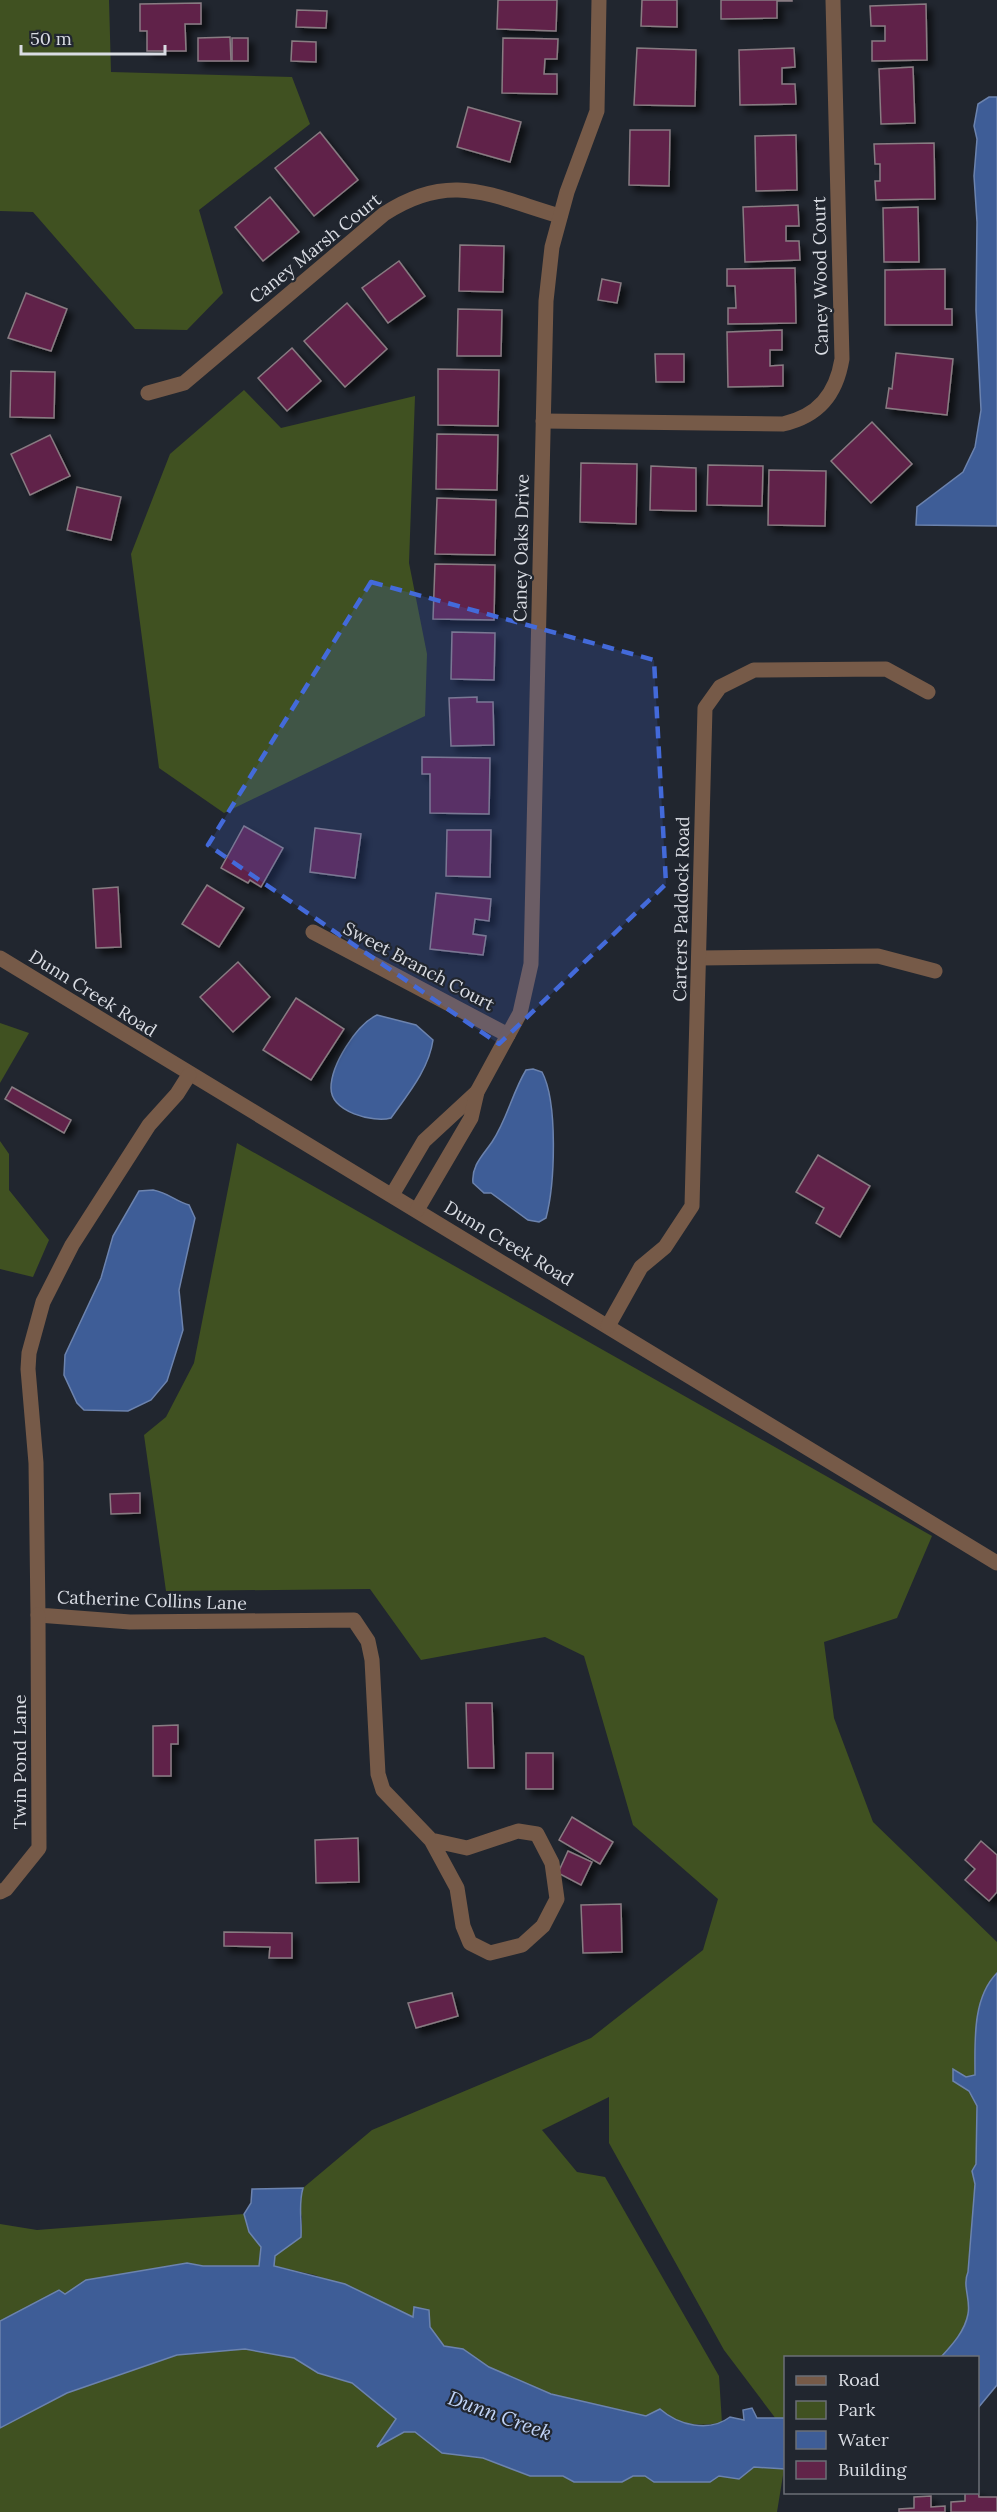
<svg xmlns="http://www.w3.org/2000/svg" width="997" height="2512" viewBox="0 0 997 2512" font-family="Lora,serif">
  <defs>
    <filter id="shadow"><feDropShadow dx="5.5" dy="5.5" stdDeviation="3" flood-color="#0009"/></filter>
  </defs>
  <rect width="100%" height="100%" fill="#21262f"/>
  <!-- green -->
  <g fill="#405121">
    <path d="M0,0H109L111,72L292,77L310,124L199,210L223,293L187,330L135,329L33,212L0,211Z"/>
    <path d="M244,390L281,428L415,396L409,563L427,654L425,716L224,813L159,768L131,554L170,454Z"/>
    <path d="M0,1023L29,1033L0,1083Z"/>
    <path d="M0,1141L9,1154V1190L49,1240L33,1277L0,1269Z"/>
    <path d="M237,1143L932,1536L897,1618L824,1642L834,1718L873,1822L997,1942V1973C976,1994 975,2046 975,2075L966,2077L954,2070L953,2081L969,2091L977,2106L976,2164L972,2171L975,2184L968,2272C962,2286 971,2299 968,2314C965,2331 952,2345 941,2357L786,2358L785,2418L776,2419L724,2350L609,2143V2097L542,2130L577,2172L605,2177L719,2376L722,2423C697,2426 679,2426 660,2409L646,2416L551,2394L489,2367L463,2349L444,2346L430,2327L414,2318L315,2275L274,2266L275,2256L301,2237L302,2217L298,2205L303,2188L372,2130L591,2038L703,1950L718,1899L633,1825L584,1656L545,1637L421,1660L370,1589L166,1591L144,1435L166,1417L194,1363Z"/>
    <path d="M244,2214L249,2232L261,2247L259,2266H203L187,2263L86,2280L65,2294L59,2291L0,2321V2224L37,2230Z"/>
    <path d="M245,2349L294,2358L318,2373L352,2383L396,2419L378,2446L404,2432H416L442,2453L483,2458L530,2476H563L575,2482H622L633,2476H719L739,2479L754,2467L784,2469L777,2512H0V2428L67,2393L177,2355Z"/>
  </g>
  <!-- water -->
  <g fill="#3e5d97" stroke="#6c83ae" stroke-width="1.5">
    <path d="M989,97H997V526L916,525L917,507L963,472L975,447L981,410L976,310L977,222L974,176L977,139L974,126L978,104Z"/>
    <path d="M377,1015L416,1025L433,1040C429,1069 408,1094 391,1118C373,1123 331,1112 331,1088C331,1065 356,1025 377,1015Z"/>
    <path d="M533,1069L542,1072C558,1102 555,1184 546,1218L539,1222L528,1220L491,1193H484L473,1183C471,1166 483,1155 492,1142C507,1120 512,1093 526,1070Z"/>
    <path d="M153,1190C169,1193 175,1201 189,1205L195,1218L179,1290L183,1330L167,1381L151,1400L128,1411L84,1410L77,1403L64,1375L65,1355L101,1278L113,1236L139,1191Z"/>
    <path d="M997,1973V2385L978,2408V2358L941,2357C952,2345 965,2331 968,2314C971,2299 962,2286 968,2272L975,2184L972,2171L976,2164L977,2106L969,2091L953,2081V2069L966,2077L975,2075C975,2042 972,1998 997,1973Z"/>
    <path d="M303,2188C298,2205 302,2219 301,2237L275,2256L274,2266L345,2284L413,2317L414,2307L429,2310L430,2327L444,2346L463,2349L489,2367L551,2394L646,2416L660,2409C678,2425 709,2433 730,2417L744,2420L743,2410L752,2408L757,2418H785V2469L754,2467L739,2479L719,2476L710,2482H654L645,2476H633L622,2482H574L563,2476H530L483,2458L442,2453L415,2432H404L377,2447L396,2419L352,2383L318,2373L294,2358L245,2349L177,2355L67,2393L0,2428V2321L59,2290L65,2294L86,2280L187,2263L203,2266H259L261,2247L249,2232L244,2214L251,2203L252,2189Z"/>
  </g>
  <!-- building -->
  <g fill="#612449" stroke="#887b82" stroke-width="1.5" filter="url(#shadow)">
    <path d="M498,0H557L556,31L497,29Z"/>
    <path d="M642,0H677V27L641,26Z"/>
    <path d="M721,0H792V1H777V18L721,19Z"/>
    <path d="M201,3V24H185L186,51H147V31H140V4Z"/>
    <path d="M926,4L927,60L872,61V41H885V26H871L870,6Z"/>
    <path d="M297,10L327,11L326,28L296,27Z"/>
    <path d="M230,37L231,61H198V38Z"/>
    <rect x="232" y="38" width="16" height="23"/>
    <path d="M503,38L558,39L557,59H545L544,74H557V94L502,93Z"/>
    <path d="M292,41L316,42V62L291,61Z"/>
    <path d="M637,48L696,50L695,106L634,105Z"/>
    <path d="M794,48L795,67L782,68V84H795L796,104L740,105L739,50Z"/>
    <path d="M913,67L915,123L881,124L879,69Z"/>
    <path d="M468,107L521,122L510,162L457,147Z"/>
    <path d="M630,130H670L669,186L629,185Z"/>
    <path d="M320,132L358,180L314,216L275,168Z"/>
    <path d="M796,135L797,190L756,191L755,136Z"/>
    <path d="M934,143L935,199L876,200L875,181H880V164H875L874,144Z"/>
    <path d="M270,197L299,232L263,261L235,227Z"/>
    <path d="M798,205L799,226H786V241H799L800,260L745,262L743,207Z"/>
    <path d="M918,207L919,262H884L883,208Z"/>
    <path d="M460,245L504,246L503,292L459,291Z"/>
    <path d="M399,261L425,296L388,323L362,288Z"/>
    <path d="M795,268L796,323L728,324V308H736L735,286H727V269Z"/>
    <path d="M945,269V309H952V325H885V270Z"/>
    <path d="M602,279L621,283L617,303L598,300Z"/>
    <path d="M26,293L67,309L51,351L8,338Z"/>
    <path d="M347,303L387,349L345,387L304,341Z"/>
    <path d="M458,309L502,310L501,356H457Z"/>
    <path d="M782,330V350H770V366L783,365V386L728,387L727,332Z"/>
    <path d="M292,348L321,381L287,411L258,378Z"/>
    <path d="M896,353L953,359L947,415L886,408L889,388L892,389Z"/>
    <path d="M655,354H684V382H656Z"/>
    <path d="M438,369L499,370L498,426L438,425Z"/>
    <path d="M11,371L55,372L54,418L10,417Z"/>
    <path d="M872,422L912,464L871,503L831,461Z"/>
    <path d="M437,434L498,435L497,490L436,489Z"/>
    <path d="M50,435L70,476L30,495L11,454Z"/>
    <path d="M581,463L637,464L636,524L580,522Z"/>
    <path d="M708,465L763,466L762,506L707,505Z"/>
    <path d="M651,466L696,468V511L650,510Z"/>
    <path d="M769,470L826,471L825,526L768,525Z"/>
    <path d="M77,487L121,497L111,540L67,530Z"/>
    <path d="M437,498L496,500L495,555L435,554Z"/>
    <path d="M435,564L495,565L494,620L433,619Z"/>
    <path d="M452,632L495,633L494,680L451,679Z"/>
    <path d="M477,697V702H493L494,745L451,746L449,698Z"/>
    <path d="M422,757L490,758L489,814L430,813V774H422Z"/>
    <path d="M244,826L283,848L261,887L250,880L248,883L221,868Z"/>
    <path d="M315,828L361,834L355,878L310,872Z"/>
    <path d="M447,830H491L490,877L446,876Z"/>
    <path d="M207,885L244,908L219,947L182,924Z"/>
    <path d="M118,887L121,947L96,948L93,889Z"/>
    <path d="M436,893L491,899L489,921L475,919L473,934L486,936L483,955L430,949Z"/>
    <path d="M238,962L270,997L233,1032L200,997Z"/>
    <path d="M296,998L344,1029L311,1080L263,1050Z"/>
    <path d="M12,1087L71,1120L64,1133L5,1099Z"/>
    <path d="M818,1155L870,1186L840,1237L816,1223L824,1208L796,1192Z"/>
    <path d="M140,1493V1513L111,1514L110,1494Z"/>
    <path d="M466,1703H492L494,1768H468Z"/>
    <path d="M178,1725V1744H171V1776H153V1726Z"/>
    <rect x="526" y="1753" width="27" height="36"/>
    <path d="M572,1817L613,1842L600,1864L559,1840Z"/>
    <path d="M358,1838L359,1882L316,1883L315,1840Z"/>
    <path d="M981,1841L997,1855V1892L989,1901L965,1880L975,1869L965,1860Z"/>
    <path d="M568,1851L592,1862L581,1885L558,1873Z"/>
    <path d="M621,1904L622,1952L583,1953L581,1905Z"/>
    <path d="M224,1932L292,1933V1958H269L270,1947L224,1946Z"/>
    <path d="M452,1993L458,2016L416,2028L408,2003Z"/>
    <path d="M978,2489L979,2497H997V2512H951V2502L965,2501V2492H978Z"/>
    <path d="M931,2496V2507L945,2506V2512H899V2509L914,2508V2497Z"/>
  </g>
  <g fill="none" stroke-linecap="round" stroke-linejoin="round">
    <!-- minor -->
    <g stroke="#765a48" stroke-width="15">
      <path d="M148,393L184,383L384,214C451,170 491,196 560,216"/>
      <path d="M543,421L783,424C818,416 836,395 842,359L833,0"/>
      <path d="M313,932L508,1035"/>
      <path d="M0,958L997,1563"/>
      <path d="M699,958L878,956L935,971"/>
      <path d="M189,1075L177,1094L149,1125L72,1245L43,1302L29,1353L28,1369L36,1463L38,1615L130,1622L354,1620L368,1641L372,1660L378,1774L383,1790L431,1840L457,1888L463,1926L470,1943L490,1953L522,1945L543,1926L557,1899L552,1863L537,1834L518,1831L467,1848L431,1840"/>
      <path d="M392,1195L424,1141L477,1092"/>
      <path d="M417,1210L471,1118L477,1092L520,1013L531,964L546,301L552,247L567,192L597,111L599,0"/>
      <path d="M608,1326L641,1267L665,1247L692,1206L705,708L720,687L754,670L886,669L928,692"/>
      <path d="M0,1892L6,1889L39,1848L38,1615"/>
    </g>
  </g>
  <!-- marked area -->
  <path fill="#436ada" fill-opacity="0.2" stroke="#436ada" stroke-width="4.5" stroke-dasharray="12 8" stroke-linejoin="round" d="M371,582L654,660L666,884L499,1044L208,845Z"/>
  <g text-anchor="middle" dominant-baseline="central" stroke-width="4.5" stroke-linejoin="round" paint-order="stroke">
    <!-- street labels -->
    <g font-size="18" fill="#d9dce3" stroke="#21262f">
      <text transform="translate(315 248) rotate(-39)">Caney Marsh Court</text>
      <text transform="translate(820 276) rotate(-91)">Caney Wood Court</text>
      <text transform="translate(521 548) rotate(-89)">Caney Oaks Drive</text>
      <text transform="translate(681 909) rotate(-89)">Carters Paddock Road</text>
      <text transform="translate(419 966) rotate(28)">Sweet Branch Court</text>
      <text transform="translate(93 993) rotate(32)">Dunn Creek Road</text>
      <text transform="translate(509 1243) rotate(31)">Dunn Creek Road</text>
      <text transform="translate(152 1600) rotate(2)">Catherine Collins Lane</text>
      <text transform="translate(19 1762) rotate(-90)">Twin Pond Lane</text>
    </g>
    <!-- water labels -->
    <g font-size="20" font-style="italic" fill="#c0d3f6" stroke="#21262f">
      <text transform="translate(500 2415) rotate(20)">Dunn Creek</text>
    </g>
  </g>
  <!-- legend -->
  <rect x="784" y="2356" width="195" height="138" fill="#21262f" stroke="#6b6f77" stroke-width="1.5"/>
  <rect x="796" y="2376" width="30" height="9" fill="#765a48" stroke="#6b6f77" stroke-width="1.5"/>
  <text x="838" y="2386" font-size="18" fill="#d9dce3">Road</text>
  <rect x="796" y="2401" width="30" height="18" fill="#405121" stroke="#6b6f77" stroke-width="1.5"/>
  <text x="838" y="2416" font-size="18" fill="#d9dce3">Park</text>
  <rect x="796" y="2431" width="30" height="18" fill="#3e5d97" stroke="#6b6f77" stroke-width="1.5"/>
  <text x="838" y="2446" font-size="18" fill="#d9dce3">Water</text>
  <rect x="796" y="2461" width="30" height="18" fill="#612449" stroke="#6b6f77" stroke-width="1.5"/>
  <text x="838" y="2476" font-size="18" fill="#d9dce3">Building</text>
  <!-- scale -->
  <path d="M21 45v9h144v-9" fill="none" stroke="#d9dce3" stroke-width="3"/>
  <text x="30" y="45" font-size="18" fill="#d9dce3" stroke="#21262f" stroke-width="4.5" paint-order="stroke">50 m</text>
</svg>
